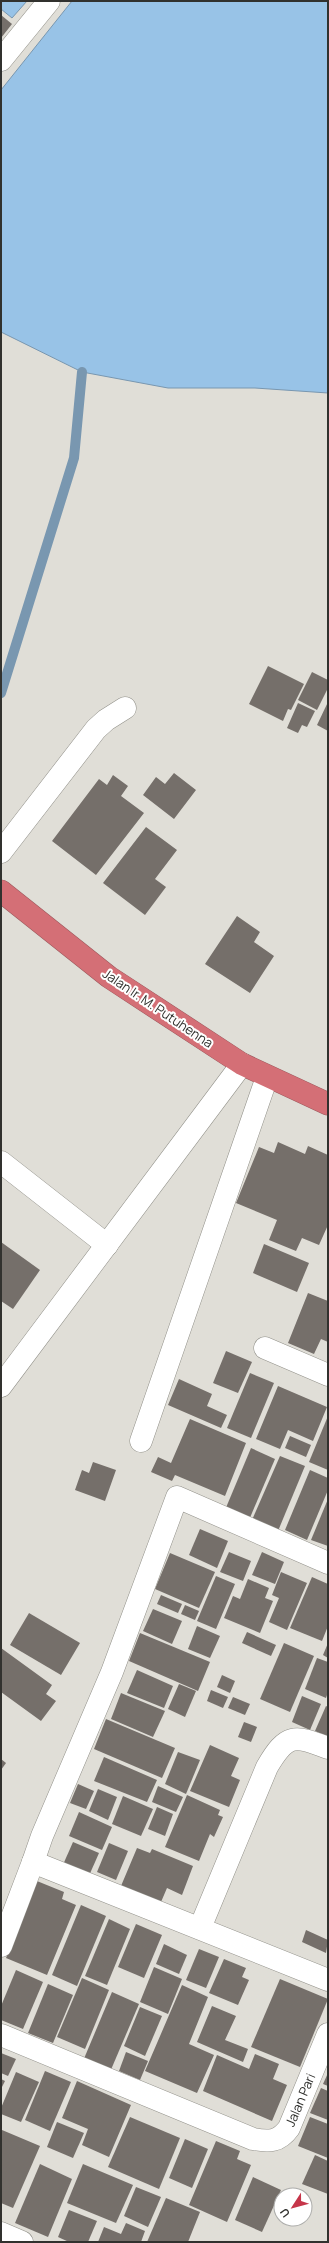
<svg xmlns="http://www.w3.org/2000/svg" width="329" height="2243" viewBox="0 0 329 2243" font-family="Manrope,sans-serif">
  <rect width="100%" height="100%" fill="#e0ded7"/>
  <!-- water -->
  <g fill="#98c3e7" stroke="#7997b0">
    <path d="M1,1H27L12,18L1,9Z"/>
    <path d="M72,1H328V393L255,388H168L82,372L1,332V90Z"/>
  </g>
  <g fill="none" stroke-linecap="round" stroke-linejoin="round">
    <!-- stream -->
    <path stroke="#7997b0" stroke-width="10" d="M1,693L74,458L82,372"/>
  </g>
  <!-- building -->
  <g fill="#756f6a">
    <path d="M1,15L12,24L1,38Z"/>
    <path d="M268,666L304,684L291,710L288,709L283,721L249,704Z"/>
    <path d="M312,672L328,680V688L317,710L298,700Z"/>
    <path d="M328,702V731L317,725Z"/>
    <path d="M298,703L315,711L307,727L302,725L298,733L287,728Z"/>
    <path d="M174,773L196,790L174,819L143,795L156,777L165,784Z"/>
    <path d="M113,775L128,786L121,796L144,813L96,875L52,841L99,779L107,785Z"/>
    <path d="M146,827L177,850L155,879L166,887L145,915L103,883Z"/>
    <path d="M237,916L260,932L254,942L274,956L250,993L205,964Z"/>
    <path d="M278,1142L305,1154L308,1146L328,1155V1225L319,1245L302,1238L296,1251L269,1240L277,1220L236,1203L259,1147L274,1153Z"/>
    <path d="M1,1242L40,1270L13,1309L1,1301Z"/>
    <path d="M264,1244L309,1263L297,1292L253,1273Z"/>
    <path d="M308,1293L328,1301V1342L321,1339L314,1354L288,1343Z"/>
    <path d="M226,1351L252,1362L238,1393L213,1383Z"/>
    <path d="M250,1373L274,1383L251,1438L227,1428Z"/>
    <path d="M179,1379L212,1394L207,1406L227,1415L221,1428L168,1405Z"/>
    <path d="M278,1386L327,1407L313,1441L288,1430L280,1449L256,1439Z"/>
    <path d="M328,1416V1470L309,1462Z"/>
    <path d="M190,1419L246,1443L225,1496L175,1475L172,1481L151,1472L158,1457L171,1463Z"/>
    <path d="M290,1436L311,1445L306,1457L285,1448Z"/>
    <path d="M251,1448L275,1459L249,1520L225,1510Z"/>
    <path d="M280,1456L305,1466L278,1531L252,1520Z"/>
    <path d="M93,1462L116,1470L105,1501L75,1490L82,1470L89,1473Z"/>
    <path d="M310,1470L328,1478V1490L307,1540L285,1530Z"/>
    <path d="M328,1499V1546L311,1540Z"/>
    <path d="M200,1529L228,1541L217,1568L189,1555Z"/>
    <path d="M229,1552L251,1561L243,1581L220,1572Z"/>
    <path d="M262,1552L284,1562L275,1584L252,1575Z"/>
    <path d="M170,1553L215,1572L199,1608L155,1589Z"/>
    <path d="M281,1572L307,1583L287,1630L269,1622L279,1598L272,1595Z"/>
    <path d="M216,1576L235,1584L216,1629L197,1621Z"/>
    <path d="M312,1577L328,1584V1626L322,1641L290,1628Z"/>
    <path d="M248,1579L269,1588L265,1598L273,1601L260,1633L224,1618L233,1596L240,1599Z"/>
    <path d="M161,1595L182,1604L178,1613L157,1604Z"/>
    <path d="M185,1605L199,1611L195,1620L181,1614Z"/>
    <path d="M153,1609L182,1621L172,1644L143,1631Z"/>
    <path d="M29,1613L80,1643L61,1675L10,1645Z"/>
    <path d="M197,1626L220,1636L210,1658L188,1649Z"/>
    <path d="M247,1632L276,1645L271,1656L242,1643Z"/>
    <path d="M140,1633L210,1662L198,1691L129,1661Z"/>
    <path d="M284,1643L314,1656L290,1712L260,1699Z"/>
    <path d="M328,1643V1658L323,1655Z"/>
    <path d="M1,1648L52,1685L46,1694L56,1701L41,1721L1,1692Z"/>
    <path d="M317,1658L328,1662V1692L326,1698L305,1689Z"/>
    <path d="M137,1670L173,1686L164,1708L127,1693Z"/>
    <path d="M222,1675L235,1681L230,1693L217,1687Z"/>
    <path d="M179,1684L196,1691L185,1717L168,1709Z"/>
    <path d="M211,1690L228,1697L223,1708L207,1701Z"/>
    <path d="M121,1693L165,1711L153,1737L111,1719Z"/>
    <path d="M302,1696L321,1704L310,1730L292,1722Z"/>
    <path d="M233,1697L250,1704L245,1715L228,1708Z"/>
    <path d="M326,1706L328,1707V1737L315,1731Z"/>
    <path d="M106,1719L175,1748L162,1778L94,1749Z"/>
    <path d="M244,1722L257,1727L251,1742L238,1737Z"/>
    <path d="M210,1745L239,1758L231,1776L240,1780L229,1807L190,1791Z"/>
    <path d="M178,1752L200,1760L186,1794L165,1784Z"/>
    <path d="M104,1757L157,1780L147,1802L94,1781Z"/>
    <path d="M1,1759L6,1763L1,1770Z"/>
    <path d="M78,1784L94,1791L86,1809L70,1803Z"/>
    <path d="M158,1786L183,1797L176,1812L152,1802Z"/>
    <path d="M98,1789L117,1797L108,1820L89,1811Z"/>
    <path d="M187,1795L220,1810L218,1815L223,1817L214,1837L210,1834L199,1861L165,1847Z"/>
    <path d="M123,1796L153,1809L141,1836L112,1824Z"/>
    <path d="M157,1807L173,1814L165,1836L148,1829Z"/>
    <path d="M79,1812L112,1827L102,1850L69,1836Z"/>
    <path d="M73,1842L99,1853L88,1878L62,1867Z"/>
    <path d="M109,1843L128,1851L116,1880L97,1872Z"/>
    <path d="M137,1848L150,1853L152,1849L193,1866L182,1895L167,1888L161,1902L121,1886Z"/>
    <path d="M32,1879L64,1892L62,1899L76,1905L47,1975L6,1958L29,1902Z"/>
    <path d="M81,1905L106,1916L77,1986L52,1975Z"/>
    <path d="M109,1919L130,1929L107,1985L85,1976Z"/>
    <path d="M136,1924L162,1935L144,1978L118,1967Z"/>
    <path d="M306,1930L328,1940L326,1953L302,1942Z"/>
    <path d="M164,1944L187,1955L179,1974L156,1964Z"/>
    <path d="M199,1949L219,1957L206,1988L186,1980Z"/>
    <path d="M224,1959L246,1968L242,1977L249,1980L238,2005L209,1993Z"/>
    <path d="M154,1967L182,1979L168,2014L140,2002Z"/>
    <path d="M16,1970L43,1982L23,2029L1,2020V2006Z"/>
    <path d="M82,1978L109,1990L85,2049L57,2037Z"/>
    <path d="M280,1979L328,1999L300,2067L251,2047Z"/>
    <path d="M48,1984L73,1995L53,2043L28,2033Z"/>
    <path d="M182,1985L208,1997L189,2044L214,2055L197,2093L145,2071Z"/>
    <path d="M112,1992L139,2004L110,2072L83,2061Z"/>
    <path d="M212,2006L236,2016L225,2040L248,2049L243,2062L197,2042Z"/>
    <path d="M140,2007L162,2016L145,2056L124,2046Z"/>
    <path d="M126,2052L148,2061L140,2080L119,2071Z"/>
    <path d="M1,2053L16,2059L8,2076L1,2073Z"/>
    <path d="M255,2054L279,2064L273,2079L287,2085L272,2121L203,2091L217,2055L249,2069Z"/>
    <path d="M45,2071L71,2082L50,2131L25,2120Z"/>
    <path d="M16,2072L39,2082L21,2122L1,2114V2108Z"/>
    <path d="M328,2073V2086L323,2084Z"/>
    <path d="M1,2079L5,2081L1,2089Z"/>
    <path d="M77,2081L131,2105L109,2157L82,2145L88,2129L62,2118Z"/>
    <path d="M321,2088L328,2091V2120L310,2113Z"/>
    <path d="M130,2117L180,2138L159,2189L108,2167Z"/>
    <path d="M310,2117L328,2124V2158L298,2146Z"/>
    <path d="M57,2122L84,2133L73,2158L47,2147Z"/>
    <path d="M2,2130L40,2146L13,2208L1,2203Z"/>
    <path d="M185,2139L208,2149L192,2188L169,2178Z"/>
    <path d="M216,2141L240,2151L237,2159L251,2165L227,2222L189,2205Z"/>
    <path d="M315,2155L328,2161V2194L302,2184Z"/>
    <path d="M40,2164L72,2179L48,2237L15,2223Z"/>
    <path d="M83,2164L133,2185L116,2223L67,2203Z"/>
    <path d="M253,2177L281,2190L262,2232L235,2220Z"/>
    <path d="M136,2187L161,2197L148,2227L124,2216Z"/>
    <path d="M166,2198L200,2212L188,2242H147Z"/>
    <path d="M69,2210L97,2221L88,2242H69L58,2237Z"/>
    <path d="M126,2223L145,2231L141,2242H98L104,2227L121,2234Z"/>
  </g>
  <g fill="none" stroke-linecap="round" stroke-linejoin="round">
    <defs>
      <g id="minor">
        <path d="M1,60L49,1"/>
        <path d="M1,852L96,729L106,720L125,708"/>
        <path d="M1,1162L107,1245"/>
        <path d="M265,1348L328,1375"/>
        <path d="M1,1386L242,1064"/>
        <path d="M141,1441L267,1077"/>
        <path d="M33,1862L42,1836L112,1672L177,1497L328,1563"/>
        <path d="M200,1928L267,1767C287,1733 294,1735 328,1748"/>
        <path d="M1,1946L33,1862L328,1980"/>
        <path d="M1,2035L253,2139C269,2142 279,2142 289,2128L328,2034"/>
        <path d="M1,2233L22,2242"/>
      </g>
      <path id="highway" d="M1,891L109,977L242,1064L328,1104"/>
    </defs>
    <!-- minor casing -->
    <use href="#minor" stroke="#92918a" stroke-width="23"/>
    <!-- highway casing -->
    <use href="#highway" stroke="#9b595d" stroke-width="23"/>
    <!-- minor -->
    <use href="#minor" stroke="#fff" stroke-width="22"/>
    <!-- highway -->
    <use href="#highway" stroke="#d46f76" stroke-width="22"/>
  </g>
  <g text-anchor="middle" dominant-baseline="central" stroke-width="4" stroke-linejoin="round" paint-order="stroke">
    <!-- street labels -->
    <g font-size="13" fill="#31312e" stroke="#fff">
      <text transform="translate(158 1008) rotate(34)">Jalan Ir. M. Putuhenna</text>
      <text transform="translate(300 2100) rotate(-67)">Jalan Pari</text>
    </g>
  </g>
  <!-- border -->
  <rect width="329" height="2243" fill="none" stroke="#31312e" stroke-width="4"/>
  <!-- north arrow -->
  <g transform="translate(293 2207) rotate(234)"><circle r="19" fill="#ffffff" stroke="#adadab"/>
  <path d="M0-3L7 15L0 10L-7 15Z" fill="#c6364a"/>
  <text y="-6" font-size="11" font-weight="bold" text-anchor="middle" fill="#31312e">U</text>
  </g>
</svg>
